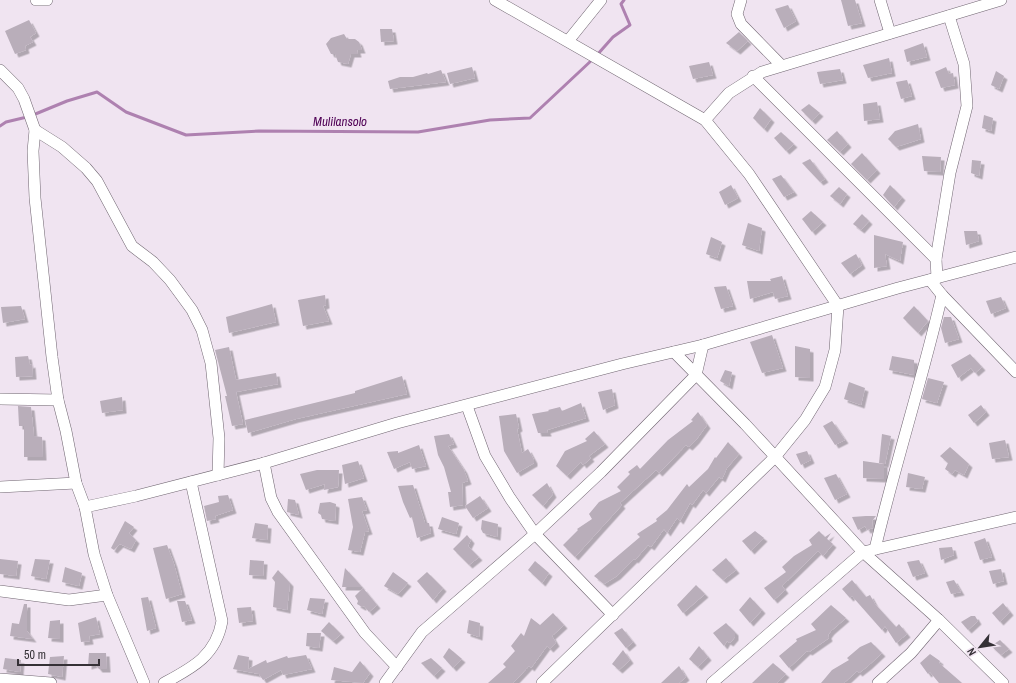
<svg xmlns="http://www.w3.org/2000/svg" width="1016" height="683" viewBox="0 0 1016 683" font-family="'Archivo Narrow',sans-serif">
  <defs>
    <filter id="shadow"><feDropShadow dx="3.5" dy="3.5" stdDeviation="0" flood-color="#0004"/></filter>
  </defs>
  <rect width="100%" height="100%" fill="#f0e4f1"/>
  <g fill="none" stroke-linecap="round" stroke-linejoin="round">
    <!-- stream -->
    <g stroke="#ae81b0" stroke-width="3">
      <path d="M597,55L613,37L630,25L621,4L624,0"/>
      <path d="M33,115L67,101L97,92L126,112L186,135L259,131L418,132L490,120L530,118L593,59"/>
      <path d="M0,126L6,122L27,117"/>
    </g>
  </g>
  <!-- building -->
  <g fill="#b9aeba" filter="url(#shadow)">
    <path d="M841,0H855L862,23L848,26Z"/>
    <path d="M788,5L796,21L784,28L775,9Z"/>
    <path d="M29,20L36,33L30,37L33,42L25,46L26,50L15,54L5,31Z"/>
    <path d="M380,29H392L394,41L381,42Z"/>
    <path d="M739,32L748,41L737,51L726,43Z"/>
    <path d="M344,34L347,39H355L359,42L362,50H357L358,54H351L348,64L338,62L335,54H331L326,44L331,38Z"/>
    <path d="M923,43L927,57L907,62L904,50Z"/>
    <path d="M889,58L892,73L868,78L863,65Z"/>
    <path d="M709,62L713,75L693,79L689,66Z"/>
    <path d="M472,67L475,78L450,84L447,73Z"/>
    <path d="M946,67L949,74L953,73L955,85L941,88L935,72Z"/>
    <path d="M840,69L843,80L820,84L817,72Z"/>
    <path d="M441,70L446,82L390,89L388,81L400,77H413L427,73L428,74Z"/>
    <path d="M996,71L1004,76L999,89L991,85Z"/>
    <path d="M907,80L912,96L901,99L896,82Z"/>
    <path d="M877,102L880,119L864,121L863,104Z"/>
    <path d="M809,104L820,113L812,121L801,110Z"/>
    <path d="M760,108L771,119L764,129L753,118Z"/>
    <path d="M984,115L993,118L991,131L982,128Z"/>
    <path d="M918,124L921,139L896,147L888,139L895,131Z"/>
    <path d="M837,131L848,144L840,152L827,140Z"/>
    <path d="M781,132L794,144L786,151L774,138Z"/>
    <path d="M862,153L877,170L867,180L851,164Z"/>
    <path d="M922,156L941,157L940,172L924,171Z"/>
    <path d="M810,159L825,179L820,182L802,163Z"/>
    <path d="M972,160L981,161L979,176L971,173Z"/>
    <path d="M781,175L794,192L784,197L772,179Z"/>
    <path d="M731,185L738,198L725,205L719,192Z"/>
    <path d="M890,185L902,197L894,207L883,195Z"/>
    <path d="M839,187L847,194L840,204L830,196Z"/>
    <path d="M811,211L823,222L812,232L802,219Z"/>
    <path d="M862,214L869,221L861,230L853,224Z"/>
    <path d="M748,223L762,228L759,251L742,245Z"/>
    <path d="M964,231H977L979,241L966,245Z"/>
    <path d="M874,235L903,242L900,261L885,254L887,266L874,268Z"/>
    <path d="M711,237L722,242L717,258L706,254Z"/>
    <path d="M856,254L862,265L850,274L841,263Z"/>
    <path d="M782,276L788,296L775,299L773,292L750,299L747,281H771L770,279Z"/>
    <path d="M726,286L733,306L721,309L714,287Z"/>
    <path d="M325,295L326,305L323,306L329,321L303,326L298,300Z"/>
    <path d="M1001,297L1006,308L991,314L986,301Z"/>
    <path d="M272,304L276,322L229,333L226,317Z"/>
    <path d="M21,306L25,319L3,323L1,307Z"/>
    <path d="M914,306L928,321L918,333L903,318Z"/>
    <path d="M944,317H951L959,339L945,343L941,328Z"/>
    <path d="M772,335L783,368L762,373L750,342Z"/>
    <path d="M795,346L810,349V378L795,377Z"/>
    <path d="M229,347L236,380L276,373L278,384L236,392L243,424L232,426L225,396H227L215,350Z"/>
    <path d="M970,354L982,367L975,373L971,368L958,378L951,365Z"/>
    <path d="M28,356L30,365L32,364L33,376L16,377L15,357Z"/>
    <path d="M892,356L914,360V375L889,370Z"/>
    <path d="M725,370L732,372L729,386L720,381Z"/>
    <path d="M402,376L407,394L296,419L248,433L245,420L355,393V391Z"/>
    <path d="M928,378L944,382L937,403L922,399Z"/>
    <path d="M849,382L865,388L861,405L844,399Z"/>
    <path d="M612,389L615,405L603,410L598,392Z"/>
    <path d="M122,397L123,410L102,413L100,401Z"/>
    <path d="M581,403L586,418L547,430L548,433H538L532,414L549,411L548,410L560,407L562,411Z"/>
    <path d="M981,405L986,412L974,423L968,415Z"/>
    <path d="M18,406L31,407L34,436L42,437L43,457H24V426H19Z"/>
    <path d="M698,412L707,425L696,440L689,447L686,445L659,473L656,470L620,503L622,505L575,557L563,545L578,530L577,529L592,519L589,514L599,502L621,491L617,487L630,474L628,472L637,465L640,469L668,440L693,421L691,420Z"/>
    <path d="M516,414L519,428L517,429L522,453L528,449L534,460V463L517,473L504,451L499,416Z"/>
    <path d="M832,421L845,440L835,445L823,426Z"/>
    <path d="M594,431L605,444L589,456L591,458L583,465L581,462L567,476L556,466L565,451L587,441L585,439Z"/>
    <path d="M449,434L454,444L448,446L464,470L468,481L462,483L463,505L450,507L448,492H451L444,467L438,455L434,436Z"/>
    <path d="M882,434L891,436L885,464L879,463Z"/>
    <path d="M1005,440L1009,457L992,459L989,443Z"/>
    <path d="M728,442L739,454L727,468L722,479L719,477L706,493L703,490L692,505L690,503L680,521L677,518L667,533L664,529L651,547L648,545L635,560L634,559L617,576L604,584L594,576L640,537L637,534L657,521L656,519L667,510L687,484L689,487L708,469L715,457L716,458Z"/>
    <path d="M419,445L426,466L412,469L410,462L394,469L387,452L398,451V453Z"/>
    <path d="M950,447L969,464L964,475L955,470L952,474L945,469L948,463L940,456Z"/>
    <path d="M807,451L811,460L801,465L796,454Z"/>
    <path d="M358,461L364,478L345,484L342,465Z"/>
    <path d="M863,461L884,464V479L863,478Z"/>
    <path d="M317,470H339L338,487L324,490L325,484L306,490L300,474Z"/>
    <path d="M908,473L925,477L922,489L906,487Z"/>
    <path d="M836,474L847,494L835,500L824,478Z"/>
    <path d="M547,483L553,494L543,506L532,495Z"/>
    <path d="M413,485L425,523H429L431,533L417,538L412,517L410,518L403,502L398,486Z"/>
    <path d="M228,495L233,510L215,516L216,519L207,521L204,506L219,502L218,496Z"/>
    <path d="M480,496L488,508L473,518L465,506Z"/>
    <path d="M362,497L367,510L362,511L369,531L365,532L360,552L348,550L353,527L348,499Z"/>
    <path d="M288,499L295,500L299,515L287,512Z"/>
    <path d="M330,502L336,504L335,521L322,519L321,515L318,513L320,503Z"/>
    <path d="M866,516H876L872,521L873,528L867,530L865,526L858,530L852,517Z"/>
    <path d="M442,517L459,523L456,534L438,529Z"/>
    <path d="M482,520L498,524L497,537L483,533L481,529Z"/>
    <path d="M125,521L134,527L129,533L136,540L131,549L120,544L114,550L111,548Z"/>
    <path d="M255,523L268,525L267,540L252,538Z"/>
    <path d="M755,531L764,538L751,551L742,541Z"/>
    <path d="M819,531L825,537L831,533L827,539L833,544L823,556L818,551L782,586L785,590L774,600L764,588L786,572L782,567L794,556L812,545L809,540Z"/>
    <path d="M467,535L471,540L468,546L479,557L469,565L453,549Z"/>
    <path d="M985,538L992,557L980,560L974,542Z"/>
    <path d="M167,545L174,564L182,594L166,599L153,548Z"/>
    <path d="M952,547L954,555L941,560L939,548Z"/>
    <path d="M726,558L736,570L723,580L712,570Z"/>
    <path d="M0,559L18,561L16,576L0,574Z"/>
    <path d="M35,559L50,560L46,579L31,576Z"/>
    <path d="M250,560L264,561L263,576L249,575Z"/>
    <path d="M919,560L925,573L913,577L907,562Z"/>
    <path d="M535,561L549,573L542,583L528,570Z"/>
    <path d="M65,567L82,573L79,586L62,582Z"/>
    <path d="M345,568L355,579L362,587H342Z"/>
    <path d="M1001,569L1004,581L993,584L989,571Z"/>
    <path d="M278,570L290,583L287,610L273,607L275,582L272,578Z"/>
    <path d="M393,572L408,583L398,594L384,586Z"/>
    <path d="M427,572L443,588L433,600L417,581Z"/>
    <path d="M852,580L866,597L870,595L875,604L896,627L899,624L907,634L896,643L885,626L882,630L852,596L850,598L842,589Z"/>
    <path d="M954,580L961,592L951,594L946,582Z"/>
    <path d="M696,585L705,594L683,613L677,605Z"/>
    <path d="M363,588L377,605L369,612L364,606L362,607L357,604L358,601L355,596Z"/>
    <path d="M148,597L156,628L147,631L141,598Z"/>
    <path d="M750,597L762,610L750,623L739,610Z"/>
    <path d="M310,598L325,599L322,614L307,610Z"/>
    <path d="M177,601H185L192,620L182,622Z"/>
    <path d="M1003,603L1010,612L1000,622L992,613Z"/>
    <path d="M24,604H27V631L33,639L10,636L12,623L19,624Z"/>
    <path d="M831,605L846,618L831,631L828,635L829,638L809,652L807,651L789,668L779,656L797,641L796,639L816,630L811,624Z"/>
    <path d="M251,607L253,621L239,623L237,608Z"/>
    <path d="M553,613L564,625L552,636L556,643L550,649L547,646L531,668L529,666L513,683H488L506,667L503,664L515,651L511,646L521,633L524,636L531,618L540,625Z"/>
    <path d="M971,616H975L978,621L968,630L961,622Z"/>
    <path d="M96,617L100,634L89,636L90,641L81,642L78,623Z"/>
    <path d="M60,620V639L48,638L50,621Z"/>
    <path d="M469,620L480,623L479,637L467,633Z"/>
    <path d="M329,622L341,634L333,641L321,631Z"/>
    <path d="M726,623L735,632V637L730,643L727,641L724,646L713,633Z"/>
    <path d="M622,628L633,642L626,648L614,633Z"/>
    <path d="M307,633H321L319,648L306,646Z"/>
    <path d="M1000,640L1009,649L1001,655L991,646Z"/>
    <path d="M871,642L882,653L868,666L859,673L857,671L844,683H821L832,670L849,660L847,658L860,647Z"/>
    <path d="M699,646L708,657L698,667L689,659Z"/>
    <path d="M449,648L462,659L453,668L443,657Z"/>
    <path d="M623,650L630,660L619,670L612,664Z"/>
    <path d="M89,653H106L107,669H99L95,664L88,666Z"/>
    <path d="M930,654L940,661L939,663L962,683H939L930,672L928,674L920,663Z"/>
    <path d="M238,655L249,657L248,669L266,660L267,663L287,656L288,658L306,655L312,669L283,675L281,670L263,680L259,674L233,669Z"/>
    <path d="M64,656L62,677L48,674L50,657Z"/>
    <path d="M5,658L21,660L20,672L3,669Z"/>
    <path d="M431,658L442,668L434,676L421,663Z"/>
    <path d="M360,661L370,673L363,683L331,680L334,667L352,672Z"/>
    <path d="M773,663L786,674L777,683H752Z"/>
    <path d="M679,666L686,677L679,683H661Z"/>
  </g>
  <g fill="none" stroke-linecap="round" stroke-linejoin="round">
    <defs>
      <g id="minor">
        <path d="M36,0H47"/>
        <path d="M495,0L705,120L749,174L838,306L835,350L825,387L805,420L775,457L542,683"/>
        <path d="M741,0L737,14L741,24L781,65"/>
        <path d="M880,0L890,33"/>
        <path d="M568,41L601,0"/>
        <path d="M0,70L18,88L24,99L35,130L33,151L35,198L52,357L58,400L66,431L76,483L85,507L94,554L107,595L144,683"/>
        <path d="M753,76L936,259L937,278"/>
        <path d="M705,120L729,93L762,72L1001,0"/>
        <path d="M35,130L62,147L86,168L97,181L132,246L153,262L170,280L192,310L202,330L211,363L219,438L218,475"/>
        <path d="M936,259L950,173L967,106L964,64L949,16"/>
        <path d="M930,280L942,295L1016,372"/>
        <path d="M674,352L745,424L863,552L939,620L1003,683"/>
        <path d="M0,399L58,400"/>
        <path d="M467,406L485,456L510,498L535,534L613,615"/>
        <path d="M264,463L271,498L278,512L365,633L397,667"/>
        <path d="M0,487L76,483"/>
        <path d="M85,507L136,496L264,463L397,423L622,364L703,345L898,288L1016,257"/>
        <path d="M875,549C895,464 922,381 942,295"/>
        <path d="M0,591L69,600L107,595"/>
        <path d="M0,679L51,683"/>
        <path d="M164,683C192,668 216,656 222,621L191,482"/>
        <path d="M385,683L422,632L535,534L601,472L696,375L703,345"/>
        <path d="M712,683L863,552L1016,517"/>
        <path d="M878,683L911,653L939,620"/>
      </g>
    </defs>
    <!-- minor casing -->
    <use href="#minor" stroke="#706671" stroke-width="12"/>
    <!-- minor -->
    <use href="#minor" stroke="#fff" stroke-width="11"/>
  </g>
  <g text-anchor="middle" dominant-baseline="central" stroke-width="3.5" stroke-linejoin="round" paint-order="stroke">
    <!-- water labels -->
    <g font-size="13" font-style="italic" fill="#4f0055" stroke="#f0e4f1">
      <text x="340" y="121">Mulilansolo</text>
    </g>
  </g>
  <!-- north arrow -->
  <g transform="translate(980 647) rotate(240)" stroke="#f0e4f1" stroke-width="3" paint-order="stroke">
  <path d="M0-3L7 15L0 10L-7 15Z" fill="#353136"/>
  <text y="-6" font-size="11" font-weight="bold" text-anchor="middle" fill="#353136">N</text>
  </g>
  <!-- scale -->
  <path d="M18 659v6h81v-6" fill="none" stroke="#353136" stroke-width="2"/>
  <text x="24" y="659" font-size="12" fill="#353136" stroke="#f0e4f1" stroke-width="3" paint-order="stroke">50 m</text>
</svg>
